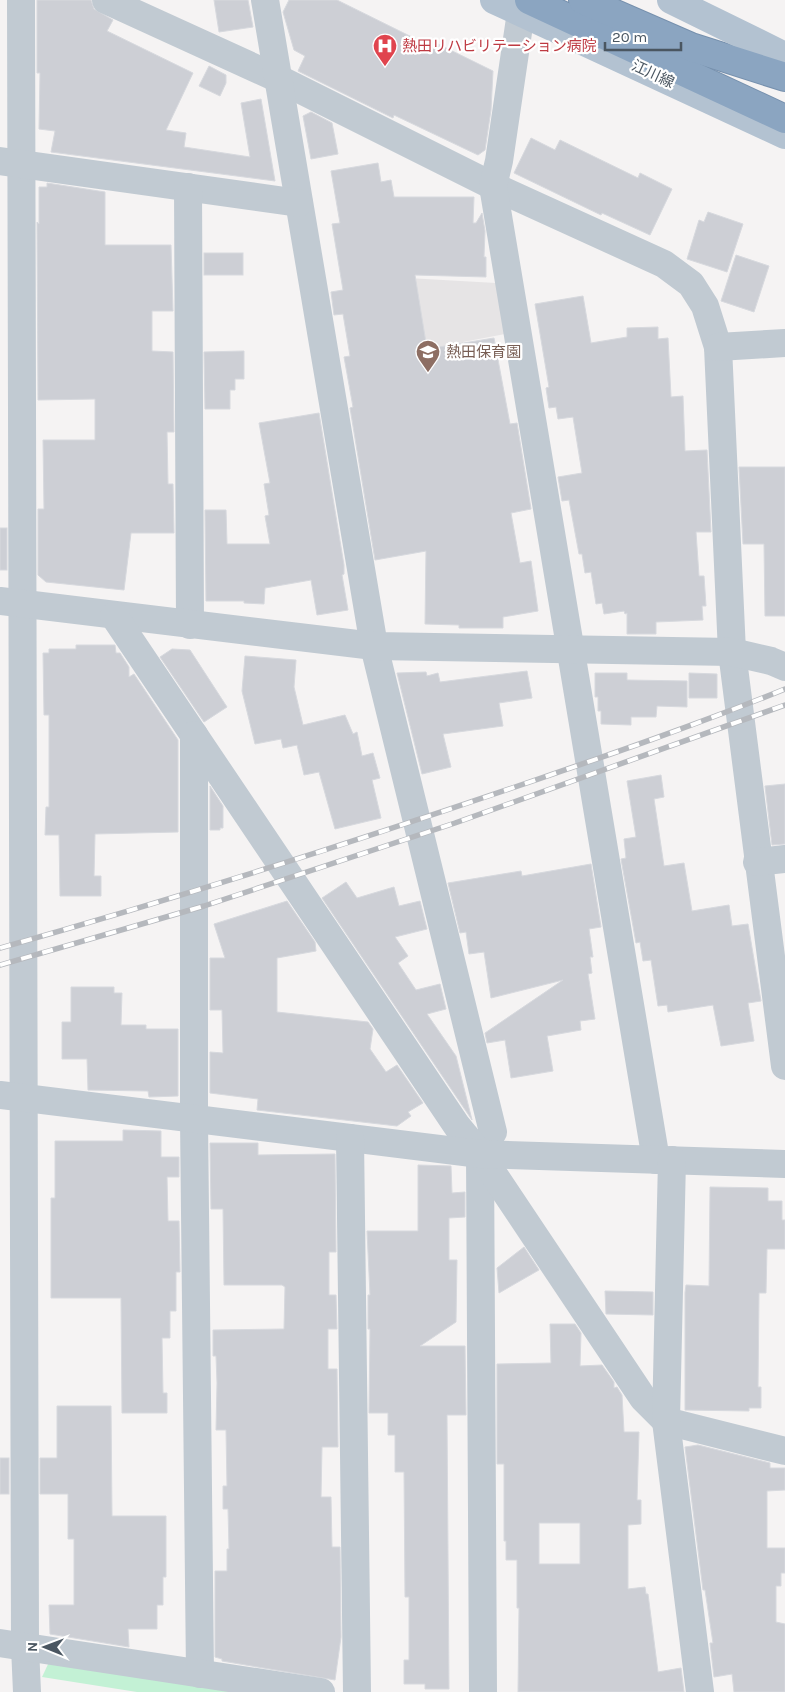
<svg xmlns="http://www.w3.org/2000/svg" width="785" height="1692" viewBox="0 0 785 1692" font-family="Karla,'Noto Sans JP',sans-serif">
  <rect width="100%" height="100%" fill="#f5f3f3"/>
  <!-- education -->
  <path fill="#e6e4e5" d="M372,276L496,283L505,334L463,342L473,404L396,418Z"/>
  <!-- green -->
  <path fill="#c3f1d5" d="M50,1660L270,1692H137L42,1677Z"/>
  <!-- building -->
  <g fill="#cdcfd5" stroke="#d7d9de" fill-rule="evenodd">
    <path d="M37,0H91L94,9L113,20L107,31L193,73L166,130L186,133L184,147L250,157L241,103L261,99L275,181L51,152L55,131L39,129L40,73H37Z"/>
    <path d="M214,0H248L253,27L219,32Z"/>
    <path d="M289,0H337L430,46L432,41L493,71L491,110L485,150L478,155L394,115L393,118L298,71L305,56L294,50L283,12Z"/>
    <path d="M209,66L226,75V83L220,96L199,86Z"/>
    <path d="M311,112L332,123L338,154L311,159L303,116Z"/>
    <path d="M531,138L555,150L560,140L638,178L640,173L672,189L650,235L602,213L601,215L514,173Z"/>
    <path d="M378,163L381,182L391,180L394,197H474L473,223H476L482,213L485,231L484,257H486V277L415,275L427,349L494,338L510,424L517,423L531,509L511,513L520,563L531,561L538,611L503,617V628H459V625L425,624L426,551L375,560L350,408L353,407L344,357L350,356L343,314L334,315L331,292L343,290L332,224L340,223L331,171Z"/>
    <path d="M47,183L105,192V245H171L173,311H152V351L173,352L174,432H167L168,484H173L174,533H131L124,590L46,582L38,575V509H44L43,440H95V399L38,400L37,222L39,224V187H47Z"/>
    <path d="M708,212L743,224L727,272L687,259L699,220L704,222Z"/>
    <rect x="204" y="253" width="39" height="22"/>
    <path d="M736,255L769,266L754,312L721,301Z"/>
    <path d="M583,296L591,343L627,337V328L658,327V339L668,338L671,397L683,396L685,451L707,450L711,532H696L699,576H704L706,606H702L703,620L656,622V634H627V613L625,614L624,611L604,614L602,603L596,604L591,572L585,573L582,554H579L569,500L562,501L558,477L582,473L573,417L558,419L556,407L549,408L546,388L549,387L535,304Z"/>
    <path d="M244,351V379H235V390H230V409H205L204,352Z"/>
    <path d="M319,413L344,565V574L342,575L348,610L317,615L311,580L265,588L264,604L244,603V601H206L205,510H226L227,544H270L265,516L269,515L264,484L270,483L259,423Z"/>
    <path d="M739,467H785V616H765L764,544H743Z"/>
    <rect x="0" y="528" width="7" height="42"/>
    <path d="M76,645H115L116,653H120L129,667V677L134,674L178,740V832L95,834L94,876H101V896H60L59,835H45L46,807H49V715H44L43,653H49V649H76Z"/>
    <path d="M172,649L190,650L227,707L204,722L160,657Z"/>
    <path d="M245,656L296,660L294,687L303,725L345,715L353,734L357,732L362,756L373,753L380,778L372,780L381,818L335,829L319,772L304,775L297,745L283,748L281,739L255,744L242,691Z"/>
    <path d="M527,671L532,698L499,703L503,726L443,734L451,767L422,774L397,673L426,672L427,676L438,673L440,682Z"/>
    <path d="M595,673H627V680L687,681V707L657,706L656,717H631V725L601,724V711H598V697H595Z"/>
    <path d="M689,673L717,674V698H689Z"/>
    <path d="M661,775L664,797L654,799L664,866L684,863L692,911L729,905L732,926L748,924L761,1001L748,1003L754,1041L721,1046L713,1005L668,1012L667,1005L658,1006L651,960L643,961L640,942L636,943L621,859L626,858L624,839L636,837L627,781Z"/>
    <path d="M785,784V844L772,845L765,786Z"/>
    <path d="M210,786L223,806V828H220V830H210Z"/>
    <path d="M591,864L601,927L589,929L593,957H590L592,973L588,974L595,1019L580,1021L581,1030L547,1036L553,1071L511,1078L505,1040L487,1043L485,1033L563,980L491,998L484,952L469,954L466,932L460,933L448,883L521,871L522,876Z"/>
    <path d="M346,882L357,898L394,887L399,906L420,901L427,929L395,937L408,956L398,963L416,990L440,984L446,1009L427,1014L456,1056L472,1120L322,898Z"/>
    <path d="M287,901L315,942L316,951L277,958V1012L368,1022L373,1029L370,1049L386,1072L397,1065L423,1103L408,1112L411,1116L397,1126L257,1110L258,1099L210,1093V1052L223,1053L222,1010H210V958H225L214,924Z"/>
    <path d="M71,987H114V993H122L121,1025H146V1029H178V1096L149,1097L148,1091L88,1090L87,1059H62V1022H71Z"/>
    <path d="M123,1130L161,1131V1157H179V1177H167L168,1221H179L180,1272H176V1311H170V1338H162L163,1393H167V1413H122L121,1298H51V1198H55V1141H123Z"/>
    <path d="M210,1143H258V1155L335,1154L336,1252H329V1295H336L337,1329H328V1369H337L338,1447H322L321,1497H331L332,1547H340L341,1637L335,1680L222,1661V1659L215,1657V1571H227V1549H229L228,1509H223V1486H227L226,1430H216L217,1383L216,1356H213V1330L284,1329L285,1287L282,1285H224L223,1209H211Z"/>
    <path d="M418,1165L451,1166L452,1193L465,1192V1217L449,1218V1260H457L456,1322L420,1346H465L466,1415H447L449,1689H425V1684H404V1660H409V1597H405L404,1472H395V1435H388V1413H369L370,1329H368V1295H370L367,1231H418Z"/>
    <path d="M710,1187L768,1188V1201H782V1220H785V1249H767L766,1293H759L758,1387H761V1408H749V1411L685,1410V1293L686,1285L709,1286Z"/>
    <path d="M524,1247L539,1270L499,1293L497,1268Z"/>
    <path d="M605,1291L653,1292V1315L606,1314Z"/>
    <path d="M550,1324H575L581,1333L580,1366L602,1365L614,1382V1388L617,1387L622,1395L624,1432H639L637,1500H641V1524L628,1525V1589L645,1587L646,1594H648L658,1672L681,1668L684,1692H518L519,1608H517V1560H506V1541H504V1464H497V1364L551,1363ZM539,1523H580V1564H539Z"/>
    <path d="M57,1406H111L112,1516H166V1577H163V1605H157V1629H128L129,1647L50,1634L49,1605H74V1539H68V1494H40V1458H57Z"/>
    <path d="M698,1445L770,1463V1468H785V1490L767,1491V1548H785V1573H781V1586H776V1622L785,1624V1692H734L732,1674L714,1677L710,1643H713L705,1590H703L685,1447Z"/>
    <rect x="0" y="1458" width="9" height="36"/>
  </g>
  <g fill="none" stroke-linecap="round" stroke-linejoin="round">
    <defs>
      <g id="highway">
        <path d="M529,0L785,119"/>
        <path d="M583,0L691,47L785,77"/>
      </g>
    </defs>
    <!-- highway casing -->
    <use href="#highway" stroke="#7690ad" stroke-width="30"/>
    <!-- minor -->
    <g stroke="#c1cad2" stroke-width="28">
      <path d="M21,0L25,1647L27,1692"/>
      <path d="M106,0L279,79L493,186L664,264L691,284L705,306L718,347L732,652L785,1066"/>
      <path d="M265,0L374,646L493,1132L480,1154L483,1692"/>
      <path d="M521,12L499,161L493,186L656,1160"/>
      <path d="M0,161L299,203"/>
      <path d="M188,187L190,625"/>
      <path d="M718,347L785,343"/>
      <path d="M0,601L374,646L732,652L771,661L785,667"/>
      <path d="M114,616L457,1126L480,1154L643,1398L666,1421L785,1451"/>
      <path d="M194,735V1119L200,1674"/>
      <path d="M757,862L785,859"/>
      <path d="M0,1095L480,1154L785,1164"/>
      <path d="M350,1138L357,1692"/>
      <path d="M672,1160L666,1421L700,1692"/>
      <path d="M0,1643L321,1692"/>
    </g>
    <!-- major -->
    <g stroke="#b3c2d1" stroke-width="28">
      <path d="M494,0L785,135"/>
      <path d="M671,0L785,56"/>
    </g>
    <!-- highway -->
    <use href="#highway" stroke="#8ba5c1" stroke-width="28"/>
    <defs>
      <g id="rail">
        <path d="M0,948C174,899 345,845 515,787C606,756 696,725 785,689"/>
        <path d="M0,965L204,906L455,823L785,705"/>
      </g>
    </defs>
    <!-- rail casing -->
    <use href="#rail" stroke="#b5b8bd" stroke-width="5.5"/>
    <!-- rail -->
    <use href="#rail" stroke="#fff" stroke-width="4" stroke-dasharray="11" stroke-linecap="butt"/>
  </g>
  <!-- icons -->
  <defs>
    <symbol id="hospital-pin" viewBox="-11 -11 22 30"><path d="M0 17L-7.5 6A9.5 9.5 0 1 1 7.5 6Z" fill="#e0444e" stroke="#fff"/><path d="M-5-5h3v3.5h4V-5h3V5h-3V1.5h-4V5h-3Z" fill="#fff"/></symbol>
    <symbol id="school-pin" viewBox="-11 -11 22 30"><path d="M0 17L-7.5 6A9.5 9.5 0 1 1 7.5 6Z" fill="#8d6e63" stroke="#fff"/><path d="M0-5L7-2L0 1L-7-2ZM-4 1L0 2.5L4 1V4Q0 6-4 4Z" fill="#fff"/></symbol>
  </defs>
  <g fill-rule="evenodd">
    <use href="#hospital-pin" x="371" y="32" width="28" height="38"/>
    <use href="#school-pin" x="414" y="338" width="28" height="38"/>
  </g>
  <g text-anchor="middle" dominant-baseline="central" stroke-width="4.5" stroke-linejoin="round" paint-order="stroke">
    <!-- health labels -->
    <g font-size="15" fill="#be3a42" stroke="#fff" text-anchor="start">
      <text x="402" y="46">熱田リハビリテーション病院</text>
    </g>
    <!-- street labels -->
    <g font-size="15" fill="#4a5661" stroke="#fff">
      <text transform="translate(653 74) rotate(25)">江川線</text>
    </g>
    <!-- education labels -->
    <g font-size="15" fill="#785e54" stroke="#fff" text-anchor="start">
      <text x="446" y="352">熱田保育園</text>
    </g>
  </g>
  <!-- north arrow -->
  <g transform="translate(45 1647) rotate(271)" stroke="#ffffff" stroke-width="4" paint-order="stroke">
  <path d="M0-4L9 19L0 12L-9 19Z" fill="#4a5661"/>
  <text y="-8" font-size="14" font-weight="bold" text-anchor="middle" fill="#4a5661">N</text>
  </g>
  <!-- scale -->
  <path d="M605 42v8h76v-8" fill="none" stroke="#4a5661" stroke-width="2.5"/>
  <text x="612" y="42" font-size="15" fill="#4a5661" stroke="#ffffff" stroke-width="4" paint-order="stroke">20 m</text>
</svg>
